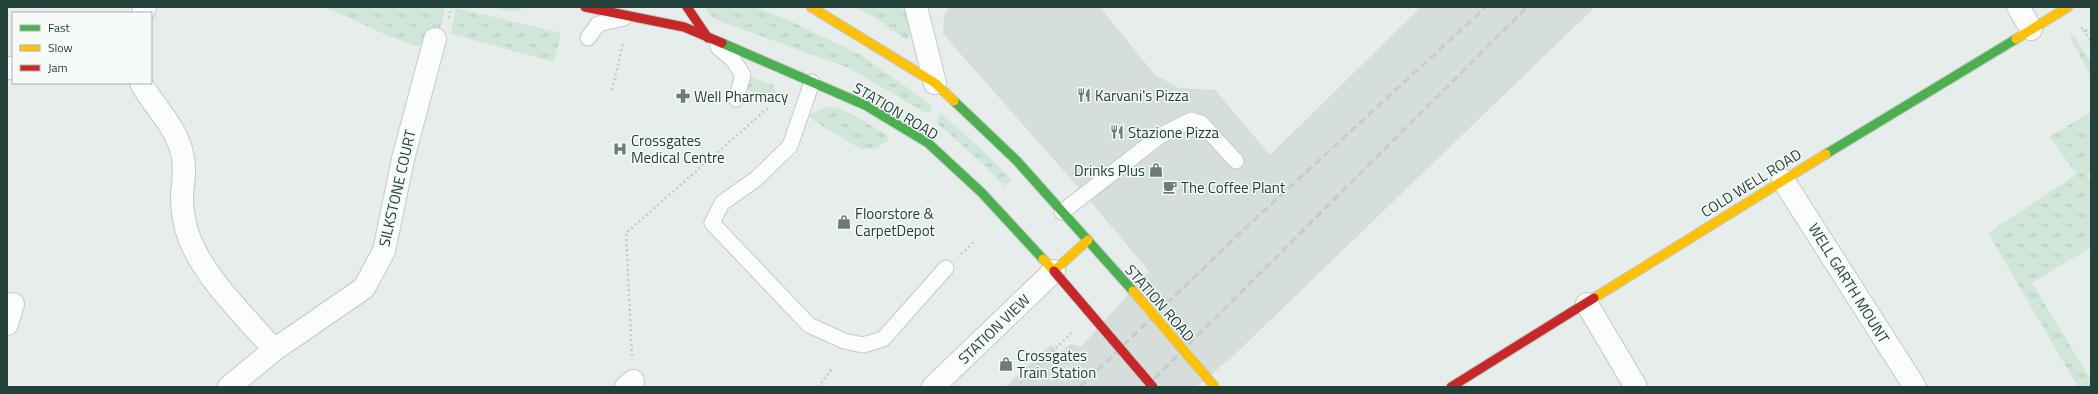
<svg xmlns="http://www.w3.org/2000/svg" width="2098" height="394" viewBox="0 0 2098 394" font-family="'Titillium Web',sans-serif">
  <defs>
    <pattern id="grass-tufts" width="24" height="20" patternUnits="userSpaceOnUse"><rect width="24" height="20" fill="#d0e6d8"/><path d="M3 7l-1-3M5 7V3M7 7l1-3M15 17l-1-3M17 17v-4M19 17l1-3" fill="none" stroke="#b2c6ba"/></pattern>
  </defs>
  <rect width="100%" height="100%" fill="#e7edea"/>
  <!-- built -->
  <path fill="#d5deda" d="M949,7H1100L1155,75L1179,88L1215,90L1270,155L1421,7H1595L1231,358L1196,387H1005L1051,345L1059,353L1071,344L1081,347L1149,271L1085,195L943,34L944,15Z"/>
  <!-- grass -->
  <g fill="url(#grass-tufts)">
    <path d="M321,7H445L439,35L419,46C384,38 355,17 321,7Z"/>
    <path d="M494,7H519L523,8C514,15 504,10 494,7Z"/>
    <path d="M707,7H757L792,22L861,55L930,104L932,111L926,113L849,68L719,21L709,14Z"/>
    <path d="M855,7H903L911,20L908,41L871,15Z"/>
    <path d="M456,8L561,33L554,62L451,34Z"/>
    <path d="M2069,35L2074,36L2091,62V77Z"/>
    <path d="M748,76L773,85L781,105L746,89Z"/>
    <path d="M825,107C847,107 869,125 888,136V140L876,148L861,149L814,121L810,115Z"/>
    <path d="M2091,112V172L2087,175L2091,183V247L2032,283L2091,380V387H2078L1988,233L2077,174L2049,137Z"/>
    <path d="M939,115H943L984,152L1012,180L1004,186L983,164L937,123Z"/>
  </g>
  <g fill="none" stroke-linecap="round" stroke-linejoin="round">
    <defs>
      <g id="lane">
        <path d="M588,38L598,24L624,18"/>
        <path d="M718,47L733,60L743,75L736,99"/>
        <path d="M812,82L790,146L756,179L722,203L712,223L809,325L844,341L863,345L883,339L946,268"/>
        <path d="M1062,212L1160,136L1191,120L1201,123L1236,161"/>
      </g>
      <g id="street">
        <path d="M916,7L935,83"/>
        <path d="M2018,7L2031,29"/>
        <path d="M143,13L145,7"/>
        <path d="M7,68H13"/>
        <path d="M141,83C154,107 176,126 182,153C186,168 183,181 182,195C182,209 184,224 189,237C203,277 247,318 274,350"/>
        <path d="M1783,180L1915,387"/>
        <path d="M1587,304L1636,387"/>
        <path d="M7,324L13,304"/>
        <path d="M229,387L274,350L364,288L384,251L403,159L435,39"/>
        <path d="M626,387L633,381"/>
        <path d="M933,387L1054,271"/>
      </g>
      <g id="fast">
        <path d="M722,43L865,105L928,143L982,193L1043,259"/>
        <path d="M954,101L1017,161L1133,291"/>
        <path d="M1826,154L2016,39"/>
      </g>
      <g id="slow">
        <path d="M811,7L935,83L954,101"/>
        <path d="M2016,39L2068,7"/>
        <path d="M1043,259L1054,271L1088,240"/>
        <path d="M1594,298L1826,154"/>
      </g>
      <g id="jam">
        <path d="M585,7L684,27L722,43"/>
        <path d="M687,7L708,38"/>
        <path d="M1451,387L1594,298"/>
      </g>
    </defs>
    <!-- lane casing -->
    <use href="#lane" stroke="#c4cac7" stroke-width="17"/>
    <!-- street casing -->
    <use href="#street" stroke="#c4cac7" stroke-width="24"/>
    <!-- fast casing -->
    <use href="#fast" stroke="#c3cac8" stroke-width="11"/>
    <!-- slow casing -->
    <use href="#slow" stroke="#c3cac8" stroke-width="11"/>
    <!-- jam casing -->
    <use href="#jam" stroke="#c3cac8" stroke-width="11"/>
    <!-- path -->
    <g stroke="#c2ccca" stroke-width="2.5" stroke-dasharray="2 3" stroke-linecap="butt">
      <path d="M449,18L451,7"/>
      <path d="M2081,28L2091,33"/>
      <path d="M2084,30L2091,42"/>
      <path d="M612,90L623,43"/>
      <path d="M961,254L974,242"/>
      <path d="M632,356L626,233L769,107"/>
      <path d="M818,387L832,369"/>
      <path d="M1017,387L1073,331"/>
    </g>
    <!-- lane -->
    <use href="#lane" stroke="#fbfcfc" stroke-width="15"/>
    <!-- street -->
    <use href="#street" stroke="#fbfcfc" stroke-width="22"/>
    <!-- fast -->
    <use href="#fast" stroke="#4caf50" stroke-width="9"/>
    <!-- slow -->
    <use href="#slow" stroke="#ffc107" stroke-width="9"/>
    <!-- jam -->
    <use href="#jam" stroke="#c62828" stroke-width="9"/>
    <!-- rail -->
    <g stroke="#c8cdcb" stroke-width="3" stroke-dasharray="8 4" stroke-linecap="butt">
      <path d="M1080,387L1242,231L1486,7"/>
      <path d="M1146,387L1527,7"/>
    </g>
    <defs>
      <path id="slow-bridge" d="M1133,291L1215,387"/>
      <path id="jam-bridge" d="M1054,271L1153,387"/>
    </defs>
    <!-- slow-bridge casing -->
    <use href="#slow-bridge" stroke="#c3cac8" stroke-width="11" stroke-linecap="butt"/>
    <!-- jam-bridge casing -->
    <use href="#jam-bridge" stroke="#c3cac8" stroke-width="11" stroke-linecap="butt"/>
    <!-- slow-bridge -->
    <use href="#slow-bridge" stroke="#ffc107" stroke-width="9"/>
    <!-- jam-bridge -->
    <use href="#jam-bridge" stroke="#c62828" stroke-width="9"/>
  </g>
  <!-- icons -->
  <defs>
    <symbol id="restaurant-bare" viewBox="-9 -9 18 18"><path d="M-5-6h1v4h1v-4h1v4h1v-4h1v5L-1.5 .5V6h-2V.5L-5-1ZM5-6V6H3V1.5H1.5Q1.5-4 5-6Z" fill="#687d78" stroke="#f6fbf8" stroke-width="2.5" paint-order="stroke"/></symbol>
    <symbol id="pharmacy-bare" viewBox="-9 -9 18 18"><path d="M-2-6h4v4h4v4h-4v4h-4v-4h-4v-4h4Z" fill="#687d78" stroke="#f6fbf8" stroke-width="2.5" paint-order="stroke"/></symbol>
    <symbol id="hospital-bare" viewBox="-9 -9 18 18"><path d="M-5-5h3v3.5h4V-5h3V5h-3V1.5h-4V5h-3Z" fill="#687d78" stroke="#f6fbf8" stroke-width="2.5" paint-order="stroke"/></symbol>
    <symbol id="shop-bare" viewBox="-9 -9 18 18"><path d="M-5-2.5h2.3a2.7 3.5 0 0 1 5.4 0H5L5.5 6h-11ZM-1.5-2.5h3a1.5 2.3 0 0 0-3 0Z" fill="#687d78" stroke="#f6fbf8" stroke-width="2.5" paint-order="stroke"/></symbol>
    <symbol id="cafe-bare" viewBox="-9 -9 18 18"><path d="M-5.5-4.5H6V0H3Q3 3.5 0 3.5H-2.5Q-5.5 3.5-5.5 0ZM3-3.2v2h1.7v-2ZM-6 4.5H4V6H-6Z" fill="#687d78" stroke="#f6fbf8" stroke-width="2.5" paint-order="stroke"/></symbol>
  </defs>
  <g fill-rule="evenodd">
    <use href="#restaurant-bare" x="1074" y="85" width="20" height="20"/>
    <use href="#pharmacy-bare" x="673" y="86" width="20" height="20"/>
    <use href="#restaurant-bare" x="1107" y="122" width="20" height="20"/>
    <use href="#hospital-bare" x="610" y="139" width="20" height="20"/>
    <use href="#shop-bare" x="1146" y="160" width="20" height="20"/>
    <use href="#cafe-bare" x="1160" y="177" width="20" height="20"/>
    <use href="#shop-bare" x="834" y="212" width="20" height="20"/>
    <use href="#shop-bare" x="996" y="354" width="20" height="20"/>
  </g>
  <g text-anchor="middle" dominant-baseline="central" stroke-width="3" stroke-linejoin="round" paint-order="stroke">
    <!-- poi labels -->
    <g font-size="15" fill="#23413b" stroke="#f6fbf8" text-anchor="start">
      <text x="1095" y="95">Karvani's Pizza</text>
      <text x="694" y="96">Well Pharmacy</text>
      <text x="1128" y="132">Stazione Pizza</text>
      <text x="631" y="140">Crossgates<tspan x="631" dy="17">Medical Centre</tspan></text>
      <text x="1145" y="170" text-anchor="end">Drinks Plus</text>
      <text x="1181" y="187">The Coffee Plant</text>
      <text x="855" y="213">Floorstore &amp;<tspan x="855" dy="17">CarpetDepot</tspan></text>
      <text x="1017" y="355">Crossgates<tspan x="1017" dy="17">Train Station</tspan></text>
    </g>
    <!-- street labels -->
    <g font-size="15" fill="#23413b" stroke="#f6fbf8">
      <text transform="translate(896 111) rotate(31)">STATION ROAD</text>
      <text transform="translate(1751 183) rotate(-32)">COLD WELL ROAD</text>
      <text transform="translate(397 188) rotate(-77)">SILKSTONE COURT</text>
      <text transform="translate(1849 283) rotate(58)">WELL GARTH MOUNT</text>
      <text transform="translate(1160 303) rotate(49)">STATION ROAD</text>
      <text transform="translate(994 329) rotate(-44)">STATION VIEW</text>
    </g>
  </g>
  <!-- border -->
  <rect width="2098" height="394" fill="none" stroke="#23413b" stroke-width="16"/>
  <!-- legend -->
  <rect x="12" y="12" width="140" height="72" fill="#f6fbf8" stroke="#a2b1ac"/>
  <rect x="20" y="25" width="20" height="6" fill="#4caf50" stroke="#a2b1ac"/>
  <text x="48" y="32" font-size="12" fill="#23413b">Fast</text>
  <rect x="20" y="45" width="20" height="6" fill="#ffc107" stroke="#a2b1ac"/>
  <text x="48" y="52" font-size="12" fill="#23413b">Slow</text>
  <rect x="20" y="65" width="20" height="6" fill="#c62828" stroke="#a2b1ac"/>
  <text x="48" y="72" font-size="12" fill="#23413b">Jam</text>
</svg>
